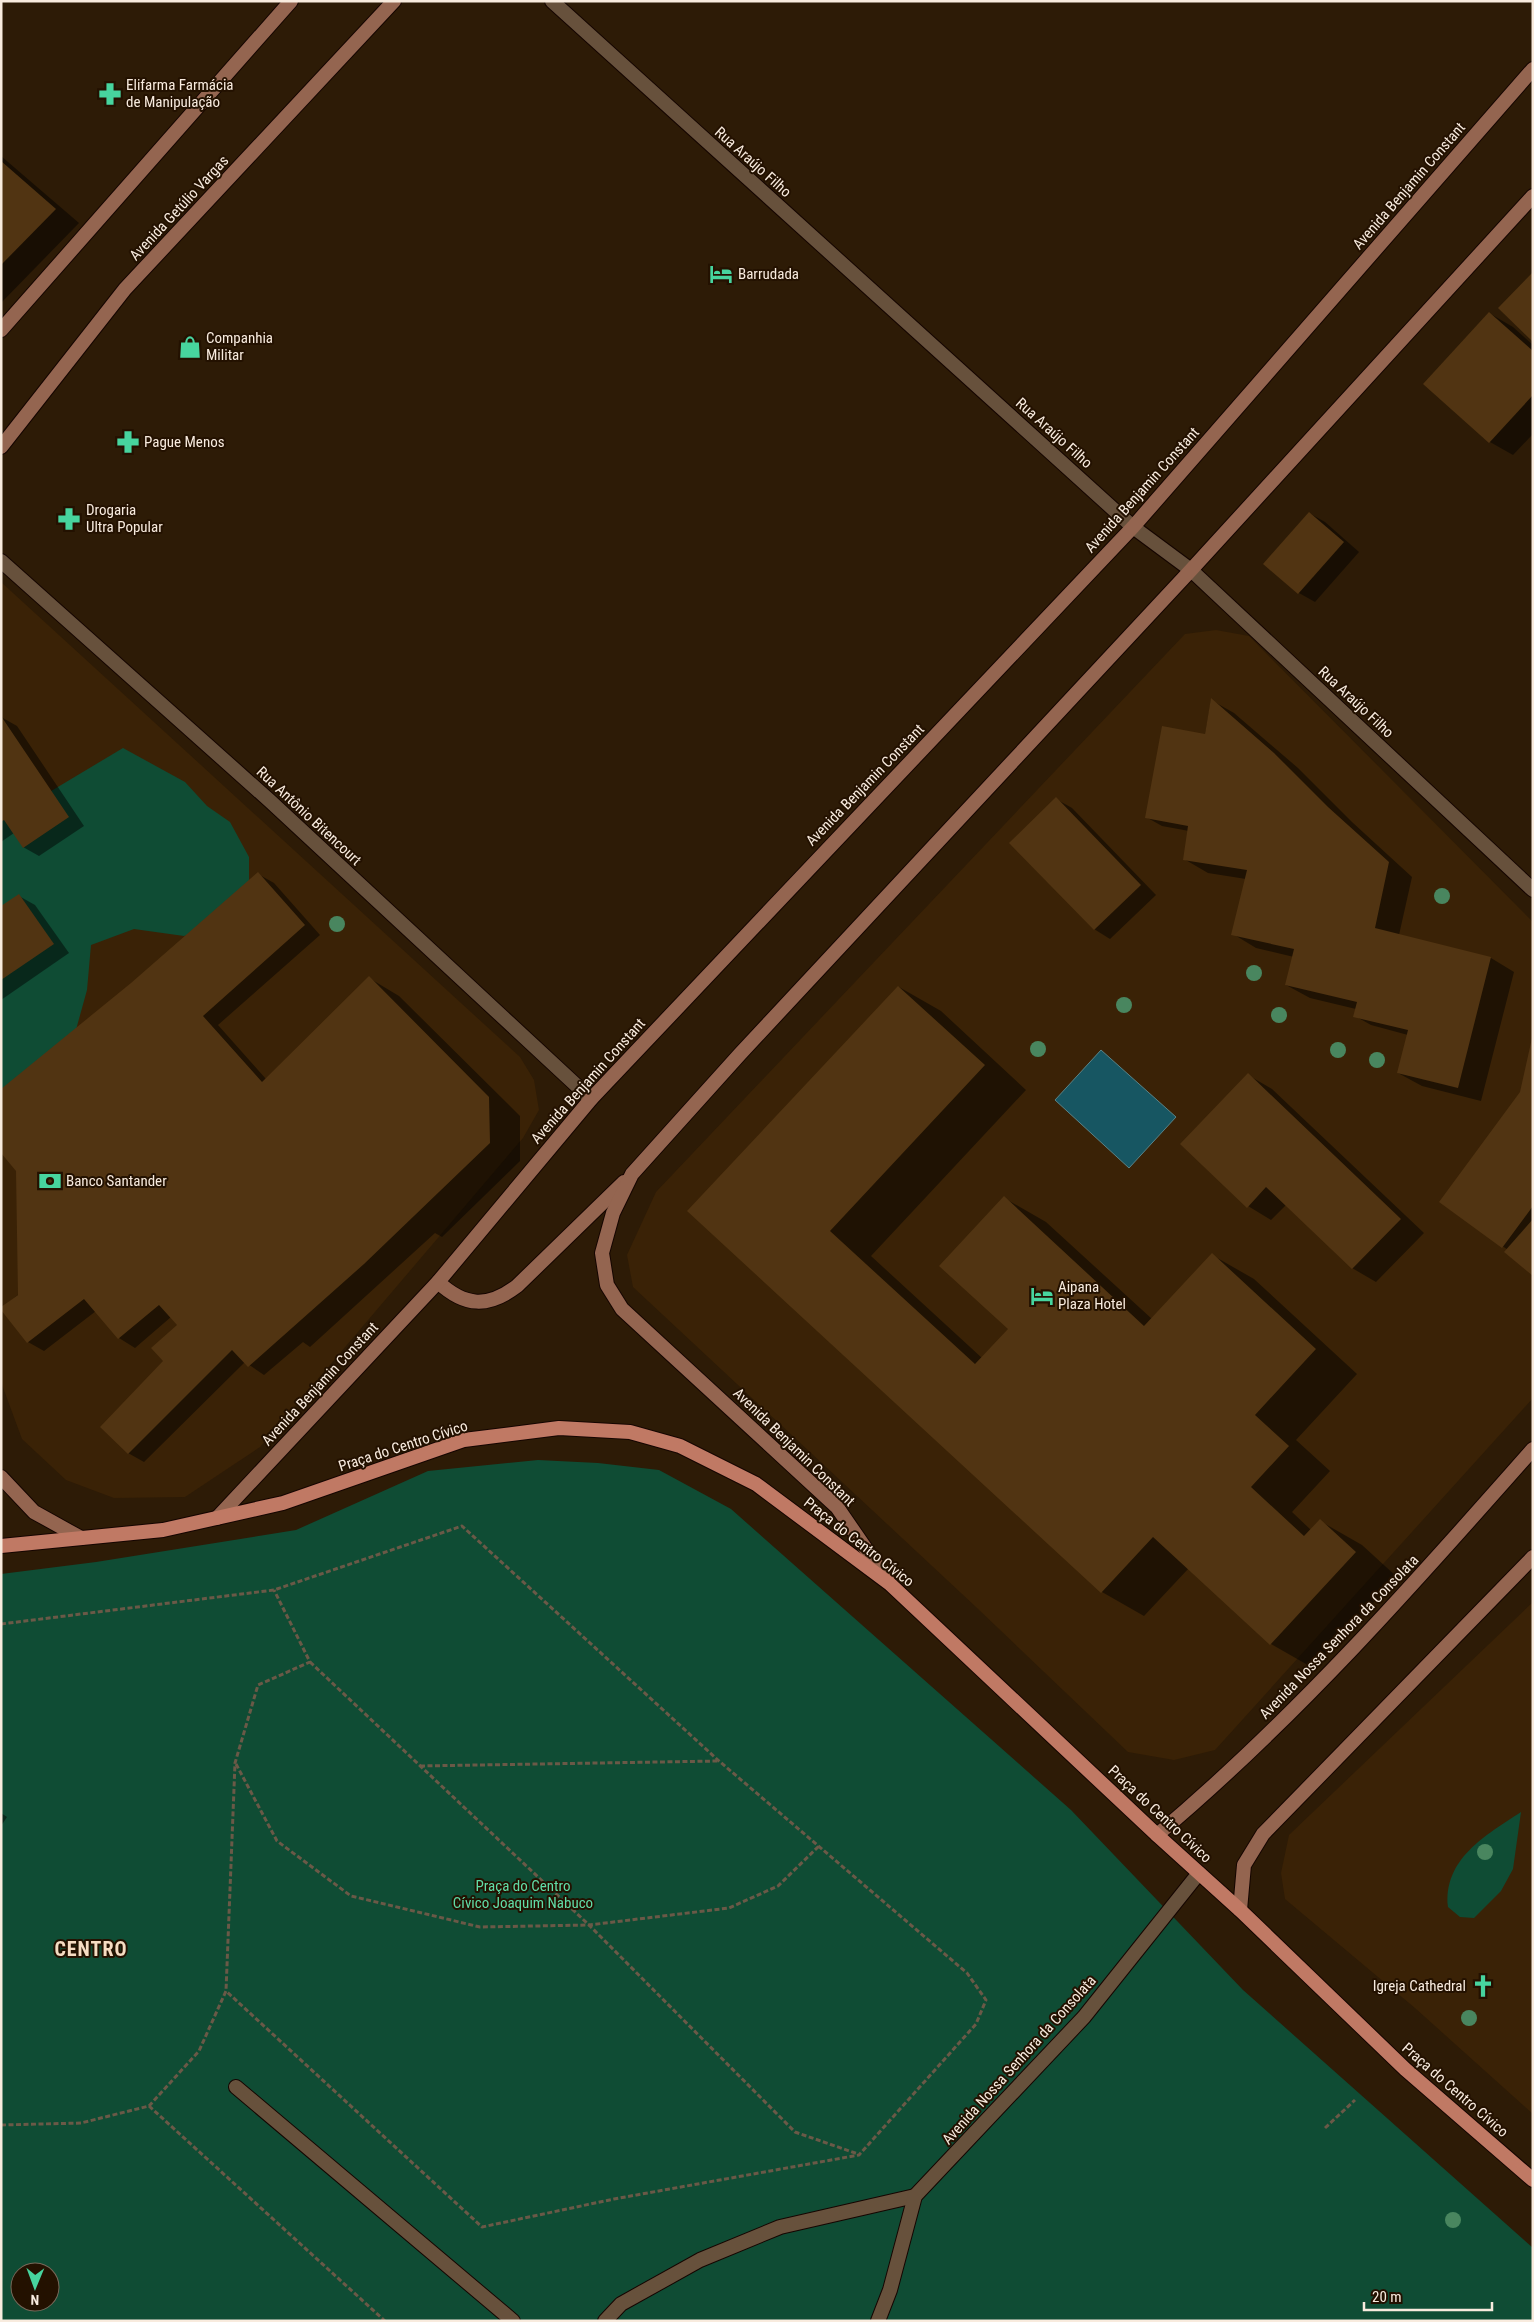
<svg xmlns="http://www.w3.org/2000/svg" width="1534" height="2322" viewBox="0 0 1534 2322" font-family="'Roboto Condensed',sans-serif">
  <rect width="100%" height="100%" fill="#2d1b06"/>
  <!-- built -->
  <g fill="#3a2206">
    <path d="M1,582L520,1057L534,1080L539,1110L523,1138L260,1447L185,1497L114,1498L66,1480L22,1439L1,1382Z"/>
    <path d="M1216,630L1249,636L1533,922V1398L1215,1750L1174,1760L1128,1752L976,1607L633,1287L627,1255L656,1192L1185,634Z"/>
    <path d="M1533,1602V2114L1415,2008L1285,1899L1281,1873L1289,1835Z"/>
  </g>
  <!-- green -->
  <g fill="#0f4c34" fill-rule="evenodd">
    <path d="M123,748L185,782L207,806L230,822L249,857V891L223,924L184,936L134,929L91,945L87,990L74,1037L1,1098V821Z"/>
    <path d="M538,1460L598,1463L659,1470L731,1509L1071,1810L1243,1990L1533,2248V2321H1V1574L96,1562L296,1530L428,1471ZM20,2272H50V2302H20Z"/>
    <path d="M1521,1812L1513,1869L1501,1891L1474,1918L1460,1917L1448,1907C1443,1859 1486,1835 1521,1812Z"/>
  </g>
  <!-- water -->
  <path fill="#175662" stroke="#5a8387" d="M1101,1050L1176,1117L1129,1168L1055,1100Z"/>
  <!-- shadow -->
  <g fill="#0007">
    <path d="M1,156L79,223L1,303Z"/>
    <path d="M1489,313L1513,327L1533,345V434L1513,455L1490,442Z"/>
    <path d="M1309,513L1325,522L1359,552L1315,602L1299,593Z"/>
    <path d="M1211,700L1234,713L1298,768L1352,822L1412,877L1399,935L1491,958L1514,972L1481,1101L1422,1086L1398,1073L1408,1035L1371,1025L1355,1016L1356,1009L1310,998L1286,985L1294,957L1256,948L1233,934L1246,879L1208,873L1184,859L1189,831L1162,826L1146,817L1205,735Z"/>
    <path d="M1,717L17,726L84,826L39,856L23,847L14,833L1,842Z"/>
    <path d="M1056,799L1072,808L1156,895L1110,939L1094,929Z"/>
    <path d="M258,874L274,883L320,935L218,1025L266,1079L369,978L399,996L520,1116V1161L442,1237L435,1233L310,1347L303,1342L264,1375L245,1362L144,1462L128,1453L178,1325L171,1317L135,1348L119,1338L96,1311L44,1351L28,1342L1,1308L19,1294L131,984Z"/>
    <path d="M19,896L35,905L69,953L1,1000V908Z"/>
    <path d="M899,987L941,1011L1026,1090L871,1256L982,1358L1010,1329L1004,1198L1046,1222L1152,1319L1212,1255L1254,1279L1357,1374L1296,1440L1330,1471L1292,1512L1311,1530L1320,1521L1362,1545L1397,1577L1313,1668L1271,1644L1189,1568L1144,1616L1102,1592L689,1211Z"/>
    <path d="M1533,1040V1274L1508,1250L1441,1202L1521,1092Z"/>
    <path d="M1248,1075L1272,1089L1424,1233L1376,1282L1352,1268L1286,1205L1271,1220L1248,1206Z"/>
    <path d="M1,1813L7,1817L1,1826Z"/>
  </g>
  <!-- building -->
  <g fill="#513412">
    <path d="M1,161L56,209L1,265Z"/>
    <path d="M1533,272V342L1498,308Z"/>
    <path d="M1489,312L1533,351V395L1489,443L1423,384Z"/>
    <path d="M1309,512L1344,542L1298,594L1263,564Z"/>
    <path d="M1211,698L1274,753L1328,807L1389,862L1375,928L1491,957L1458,1088L1397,1073L1408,1030L1353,1017L1357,1002L1285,985L1294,949L1231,935L1247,870L1183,860L1188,826L1145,818L1162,726L1205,734Z"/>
    <path d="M1,716L69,817L23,848L4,820L1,822Z"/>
    <path d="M1056,797L1141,885L1094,930L1009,843Z"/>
    <path d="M258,872L305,925L203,1016L262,1082L369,976L489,1097L490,1143L364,1264L248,1367L232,1350L128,1454L100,1427L163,1361L151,1348L177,1325L159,1305L118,1339L84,1299L27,1343L1,1310V1307L18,1295L16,1171L1,1153V1089L131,983Z"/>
    <path d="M19,894L54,944L1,980V906Z"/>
    <path d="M898,986L985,1065L830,1231L975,1364L1008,1329L939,1266L1004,1196L1144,1326L1212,1253L1316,1349L1255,1415L1289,1446L1251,1487L1304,1536L1320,1519L1356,1552L1270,1645L1153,1537L1101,1593L687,1211Z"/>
    <path d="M1532,1038L1533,1206L1502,1248L1439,1202L1520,1092Z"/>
    <path d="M1248,1073L1401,1219L1352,1269L1266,1187L1247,1208L1180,1144Z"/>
    <path d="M1533,1219V1276L1504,1252Z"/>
  </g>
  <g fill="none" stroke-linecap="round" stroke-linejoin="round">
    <defs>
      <path id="service" d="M236,2087L513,2321"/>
      <g id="tertiary">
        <path d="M552,1L1133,527L1191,570L1533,890"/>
        <path d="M1,561L270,801L591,1099"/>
        <path d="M605,2321L621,2304L700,2260L780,2227L915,2196"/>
        <path d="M878,2321L890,2290L915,2196L1084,2017L1199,1873"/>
      </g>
      <g id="secondary">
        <path d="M1,330L291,1"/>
        <path d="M1,447L125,289L394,1"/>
        <path d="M438,1282C465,1307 488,1308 517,1286L624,1182"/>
        <path d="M1,1477L34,1512L81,1538"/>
        <path d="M217,1518L438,1282L591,1099L1133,527L1533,69"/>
        <path d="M888,1581L837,1507L622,1309L607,1285L602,1253L613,1213L632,1174L740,1054L1191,570L1533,196"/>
        <path d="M1157,1835C1295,1719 1414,1584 1533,1449"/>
        <path d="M1240,1910L1244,1865L1263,1834L1533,1557"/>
      </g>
      <path id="primary" d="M1,1546L163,1530L283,1503L464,1440L559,1428L630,1432L680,1446L756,1484L890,1584L1157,1835L1240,1910L1405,2069L1533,2180"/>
    </defs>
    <!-- service casing -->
    <use href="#service" stroke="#150500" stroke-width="16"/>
    <!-- tertiary casing -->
    <use href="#tertiary" stroke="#150500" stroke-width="16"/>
    <!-- secondary casing -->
    <use href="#secondary" stroke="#150500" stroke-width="16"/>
    <!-- primary casing -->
    <use href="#primary" stroke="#150500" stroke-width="16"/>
    <!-- path -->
    <g stroke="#6a5947" stroke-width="3" stroke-dasharray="5 2.5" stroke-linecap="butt">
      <path d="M1,1624L274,1590L462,1526L719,1761L967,1973L986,2000L976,2024L859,2155L614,2199L482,2227L226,1991"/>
      <path d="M310,1662L589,1925L795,2132L858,2154"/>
      <path d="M236,1764L277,1841L351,1896L480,1927L589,1925L729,1908L778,1886L819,1846"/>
      <path d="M420,1766L718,1761"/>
      <path d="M149,2106L385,2321"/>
      <path d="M1,2125L81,2123L149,2106L199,2051L226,1991L235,1763L258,1685L310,1662L274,1590"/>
      <path d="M1325,2128L1355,2100"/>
    </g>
    <!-- service -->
    <use href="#service" stroke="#67513c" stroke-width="14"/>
    <!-- tertiary -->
    <use href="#tertiary" stroke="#67513c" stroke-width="14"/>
    <!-- secondary -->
    <use href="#secondary" stroke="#946550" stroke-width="14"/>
    <!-- primary -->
    <use href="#primary" stroke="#c07964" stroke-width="14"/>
  </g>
  <!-- trees -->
  <g fill="#49865f">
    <circle cx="1442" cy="896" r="8"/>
    <circle cx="337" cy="924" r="8"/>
    <circle cx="1254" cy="973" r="8"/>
    <circle cx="1124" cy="1005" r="8"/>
    <circle cx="1279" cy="1015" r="8"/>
    <circle cx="1038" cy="1049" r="8"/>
    <circle cx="1338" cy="1050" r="8"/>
    <circle cx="1377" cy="1060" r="8"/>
    <circle cx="1485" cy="1852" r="8"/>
    <circle cx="1469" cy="2018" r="8"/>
    <circle cx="1453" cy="2220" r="8"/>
  </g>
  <!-- icons -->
  <defs>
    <symbol id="pharmacy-bare" viewBox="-9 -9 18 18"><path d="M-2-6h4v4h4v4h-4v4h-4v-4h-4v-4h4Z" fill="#47d49e" stroke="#231100" stroke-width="2.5" paint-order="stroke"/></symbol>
    <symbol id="hotel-bare" viewBox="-9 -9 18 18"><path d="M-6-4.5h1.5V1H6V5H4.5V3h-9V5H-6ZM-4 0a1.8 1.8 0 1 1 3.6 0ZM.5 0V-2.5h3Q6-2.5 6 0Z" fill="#47d49e" stroke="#231100" stroke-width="2.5" paint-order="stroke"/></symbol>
    <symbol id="shop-bare" viewBox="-9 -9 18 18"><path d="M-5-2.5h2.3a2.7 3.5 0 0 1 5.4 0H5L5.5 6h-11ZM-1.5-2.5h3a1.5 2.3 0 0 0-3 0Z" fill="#47d49e" stroke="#231100" stroke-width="2.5" paint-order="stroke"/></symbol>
    <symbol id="bank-bare" viewBox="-9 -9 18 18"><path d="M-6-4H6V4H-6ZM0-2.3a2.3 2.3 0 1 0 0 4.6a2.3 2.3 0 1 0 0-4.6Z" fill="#47d49e" stroke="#231100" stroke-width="2.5" paint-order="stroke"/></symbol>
    <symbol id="church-bare" viewBox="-9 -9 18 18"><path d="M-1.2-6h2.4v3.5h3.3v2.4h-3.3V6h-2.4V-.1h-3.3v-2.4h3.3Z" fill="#47d49e" stroke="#231100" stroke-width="2.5" paint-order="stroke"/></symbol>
  </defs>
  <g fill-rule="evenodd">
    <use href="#pharmacy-bare" x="94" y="78" width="32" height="32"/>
    <use href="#hotel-bare" x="705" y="258" width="32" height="32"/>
    <use href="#shop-bare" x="174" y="331" width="32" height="32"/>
    <use href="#pharmacy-bare" x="112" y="426" width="32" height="32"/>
    <use href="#pharmacy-bare" x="53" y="503" width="32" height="32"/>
    <use href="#bank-bare" x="34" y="1165" width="32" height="32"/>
    <use href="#hotel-bare" x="1026" y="1280" width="32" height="32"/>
    <use href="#church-bare" x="1467" y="1970" width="32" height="32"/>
  </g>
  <g text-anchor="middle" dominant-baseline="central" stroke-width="4" stroke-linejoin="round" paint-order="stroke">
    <!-- poi labels -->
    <g font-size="15" fill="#f8ebde" stroke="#231100" text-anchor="start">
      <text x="126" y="85">Elifarma Farmácia<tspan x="126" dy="17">de Manipulação</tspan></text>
      <text x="738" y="274">Barrudada</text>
      <text x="206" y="338">Companhia<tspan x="206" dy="17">Militar</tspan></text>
      <text x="144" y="442">Pague Menos</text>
      <text x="86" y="510">Drogaria<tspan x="86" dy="17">Ultra Popular</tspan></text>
      <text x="66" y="1181">Banco Santander</text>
      <text x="1058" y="1287">Aipana<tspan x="1058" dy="17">Plaza Hotel</tspan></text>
      <text x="1466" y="1986" text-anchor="end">Igreja Cathedral</text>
    </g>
    <!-- street labels -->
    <g font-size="15" fill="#f8ebde" stroke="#231100">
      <text transform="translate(753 162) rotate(42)">Rua Araújo Filho</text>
      <text transform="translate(1409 186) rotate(-49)">Avenida Benjamin Constant</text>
      <text transform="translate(179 208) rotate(-47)">Avenida Getúlio Vargas</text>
      <text transform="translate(1054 433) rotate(42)">Rua Araújo Filho</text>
      <text transform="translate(1142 490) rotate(-48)">Avenida Benjamin Constant</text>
      <text transform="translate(1356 702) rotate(43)">Rua Araújo Filho</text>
      <text transform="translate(865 785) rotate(-46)">Avenida Benjamin Constant</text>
      <text transform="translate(309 816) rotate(43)">Rua Antônio Bitencourt</text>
      <text transform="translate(588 1081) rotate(-48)">Avenida Benjamin Constant</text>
      <text transform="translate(320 1384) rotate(-47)">Avenida Benjamin Constant</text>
      <text transform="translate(403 1446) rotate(-18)">Praça do Centro Cívico</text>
      <text transform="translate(794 1447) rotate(44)">Avenida Benjamin Constant</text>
      <text transform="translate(859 1542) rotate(38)">Praça do Centro Cívico</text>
      <text transform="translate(1339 1637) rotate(-46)">Avenida Nossa Senhora da Consolata</text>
      <text transform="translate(1160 1814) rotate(43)">Praça do Centro Cívico</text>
      <text transform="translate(1019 2060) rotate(-48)">Avenida Nossa Senhora da Consolata</text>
      <text transform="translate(1455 2090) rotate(41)">Praça do Centro Cívico</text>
    </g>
    <!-- park labels -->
    <g font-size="15" fill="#60dda7" stroke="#231100">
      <text x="523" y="1886">Praça do Centro<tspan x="523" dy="17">Cívico Joaquim Nabuco</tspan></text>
    </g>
    <!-- district labels -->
    <g font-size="20" font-weight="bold" letter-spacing="1" fill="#f5dcc2" stroke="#231100">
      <text x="91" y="1949">CENTRO</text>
    </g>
  </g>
  <!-- border -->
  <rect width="1534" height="2322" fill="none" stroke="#f8ebde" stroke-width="5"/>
  <!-- north arrow -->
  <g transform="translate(35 2287) rotate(181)"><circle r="24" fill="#231100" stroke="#786859"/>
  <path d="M0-4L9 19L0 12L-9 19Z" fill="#47d49e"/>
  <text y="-8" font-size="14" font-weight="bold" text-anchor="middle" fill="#f8ebde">N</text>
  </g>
  <!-- scale -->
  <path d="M1364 2302v8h128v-8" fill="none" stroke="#f8ebde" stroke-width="2.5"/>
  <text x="1372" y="2302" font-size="15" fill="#f8ebde" stroke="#231100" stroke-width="4" paint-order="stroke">20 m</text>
</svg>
